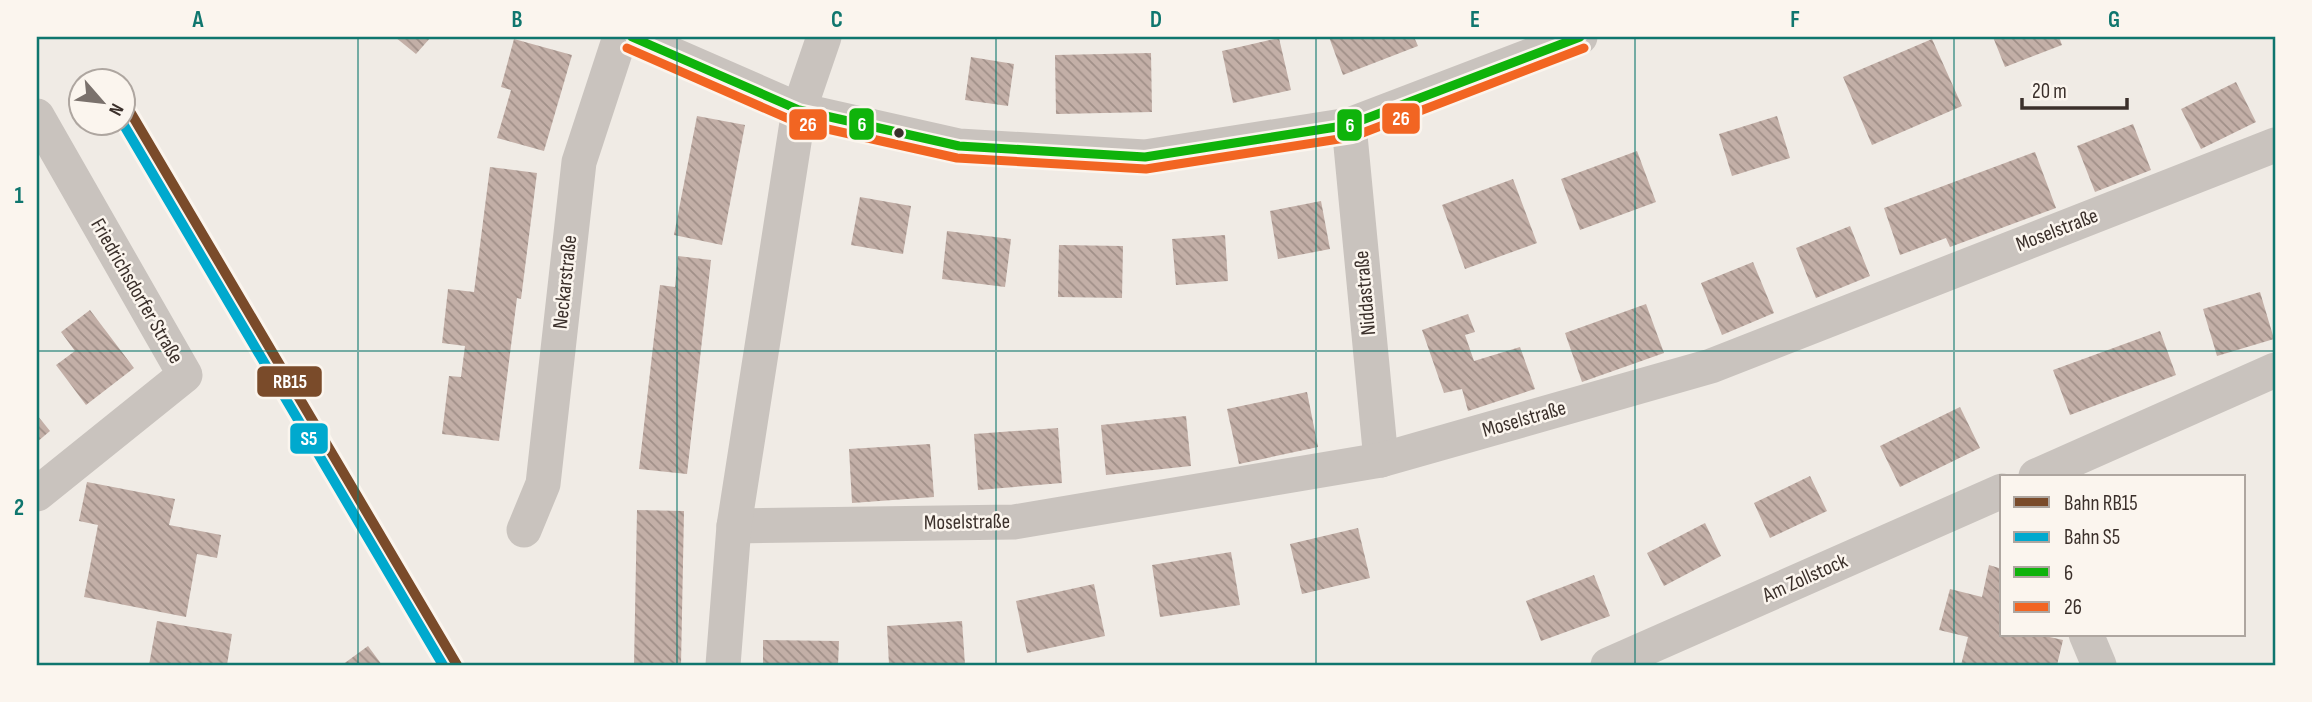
<svg xmlns="http://www.w3.org/2000/svg" width="2312" height="702" viewBox="0 0 2312 702" font-family="'Sofia Sans Condensed',sans-serif">
  <defs>
    <pattern id="building-back-hatch" width="6" height="6" patternUnits="userSpaceOnUse" patternTransform="scale(1.75)"><rect width="6" height="6" fill="#c3afa7"/><path d="M-1 5l2 2M0 0l6 6M5-1l2 2" fill="none" stroke="#a08f88"/></pattern>
  </defs>
  <rect width="100%" height="100%" fill="#f0ebe5"/>
  <!-- building -->
  <g fill="url(#building-back-hatch)">
    <path d="M395,37H431L416,54Z"/>
    <path d="M1329,37H1414L1418,46L1343,75Z"/>
    <path d="M1993,37H2059L2062,45L2005,67Z"/>
    <path d="M1279,38L1291,90L1233,103L1222,51Z"/>
    <path d="M514,39L572,55L544,151L497,138L511,90L501,87Z"/>
    <path d="M1932,39L1962,106L1872,145L1843,77Z"/>
    <path d="M1151,53L1152,112L1056,114L1055,55Z"/>
    <path d="M971,57L1014,64L1008,106L965,100Z"/>
    <path d="M2236,82L2256,122L2201,149L2181,109Z"/>
    <path d="M697,116L745,125L722,245L674,235Z"/>
    <path d="M1777,116L1790,158L1732,176L1719,134Z"/>
    <path d="M2133,124L2151,170L2095,192L2077,146Z"/>
    <path d="M1637,151L1656,202L1580,230L1561,179Z"/>
    <path d="M2035,152L2056,208L1950,247L1946,238L1900,255L1884,208Z"/>
    <path d="M490,167L537,173L521,299L517,298L499,441L442,434L449,376L461,377L465,346L442,343L448,289L474,292Z"/>
    <path d="M1513,179L1537,243L1465,269L1442,205Z"/>
    <path d="M860,197L911,206L903,254L851,245Z"/>
    <path d="M1321,201L1330,249L1278,259L1270,211Z"/>
    <path d="M1850,226L1870,276L1816,298L1796,248Z"/>
    <path d="M947,231L1011,239L1005,287L942,279Z"/>
    <path d="M1225,235L1228,281L1176,285L1172,239Z"/>
    <path d="M1059,245L1123,246L1122,298L1058,297Z"/>
    <path d="M678,256L711,260L687,474L639,469L660,285L675,287Z"/>
    <path d="M1753,262L1774,313L1722,335L1701,283Z"/>
    <path d="M2260,292L2274,339L2217,356L2203,309Z"/>
    <path d="M1646,304L1664,353L1582,382L1565,333Z"/>
    <path d="M90,310L134,368L86,405L56,365L75,351L61,332Z"/>
    <path d="M1468,314L1475,332L1465,335L1474,361L1520,347L1535,389L1468,411L1462,389L1444,393L1422,330Z"/>
    <path d="M2160,331L2176,375L2070,415L2053,370Z"/>
    <path d="M1307,392L1318,447L1239,464L1227,409Z"/>
    <path d="M1960,407L1980,448L1900,487L1880,446Z"/>
    <path d="M37,415L50,431L37,442Z"/>
    <path d="M1186,416L1191,466L1106,475L1101,425Z"/>
    <path d="M1058,428L1062,483L978,490L974,434Z"/>
    <path d="M930,444L934,497L852,503L849,449Z"/>
    <path d="M1810,476L1827,511L1770,538L1754,503Z"/>
    <path d="M87,482L175,499L169,525L221,535L217,558L197,554L186,617L84,597L98,525L79,521Z"/>
    <path d="M637,510L684,511L681,665H634Z"/>
    <path d="M1705,523L1721,556L1664,586L1647,553Z"/>
    <path d="M1358,528L1370,578L1302,594L1290,544Z"/>
    <path d="M1231,552L1240,605L1160,617L1152,565Z"/>
    <path d="M1989,565L2002,569V634H2036L2063,640L2057,665H1961L1968,637L1939,630L1950,589L1982,597Z"/>
    <path d="M1594,575L1610,616L1541,641L1526,601Z"/>
    <path d="M1094,584L1105,636L1027,653L1016,601Z"/>
    <path d="M157,621L232,634L227,665H149Z"/>
    <path d="M962,621L965,665H889L887,626Z"/>
    <path d="M763,640L839,641L838,665H763Z"/>
    <path d="M368,646L382,665H342Z"/>
  </g>
  <g fill="none" stroke-linecap="round" stroke-linejoin="round">
    <!-- minor -->
    <g stroke="#c9c3be" stroke-width="35">
      <path d="M632,37L799,110L959,146L1145,157L1349,125L1580,37"/>
      <path d="M37,116L185,375L37,494"/>
      <path d="M1349,125L1381,460"/>
      <path d="M2036,476L2275,370"/>
      <path d="M734,526L1014,522L1381,460L1711,366L2275,145"/>
      <path d="M524,530L543,484L579,162L620,37"/>
      <path d="M2086,634L2099,665"/>
      <path d="M723,665L734,526L799,110L824,37"/>
      <path d="M1608,665L2002,491"/>
    </g>
    <defs>
      <path id="bus-1" d="M632,37L799,110L959,146L1145,157L1349,125L1580,37"/>
      <path id="bus-2" d="M627,48L796,122L957,158L1146,169L1352,137L1584,48"/>
    </defs>
    <!-- bus-1 casing -->
    <use href="#bus-1" stroke="#fbf5ee" stroke-width="14"/>
    <!-- bus-2 casing -->
    <use href="#bus-2" stroke="#fbf5ee" stroke-width="14"/>
    <!-- bus-1 -->
    <use href="#bus-1" stroke="#0fb30b" stroke-width="9"/>
    <!-- bus-2 -->
    <use href="#bus-2" stroke="#f26522" stroke-width="9"/>
    <defs>
      <path id="rail-1" d="M122,98L457,665"/>
      <path id="rail-2" d="M122,122L443,665"/>
    </defs>
    <!-- rail-1 casing -->
    <use href="#rail-1" stroke="#fbf5ee" stroke-width="16"/>
    <!-- rail-2 casing -->
    <use href="#rail-2" stroke="#fbf5ee" stroke-width="16"/>
    <!-- rail-1 -->
    <use href="#rail-1" stroke="#7a4b2a" stroke-width="10"/>
    <!-- rail-2 -->
    <use href="#rail-2" stroke="#00a9ce" stroke-width="10"/>
  </g>
  <!-- grid -->
  <path fill="none" stroke="#0f766e" stroke-width="2" stroke-opacity="0.55" d="M358,37V665M677,37V665M996,37V665M1316,37V665M1635,37V665M1954,37V665M37,351H2275"/>
  <!-- markers -->
  <circle fill="#3b302b" stroke="#fbf5ee" stroke-width="2.5" cx="899" cy="133" r="6"/>
  <g text-anchor="middle" dominant-baseline="central" stroke-width="5" stroke-linejoin="round" paint-order="stroke">
    <!-- street labels -->
    <g font-size="21" fill="#3b302b" stroke="#fbf5ee">
      <text transform="translate(2057 230) rotate(-21)">Moselstraße</text>
      <text transform="translate(565 282) rotate(-84)">Neckarstraße</text>
      <text transform="translate(137 291) rotate(60)">Friedrichsdorfer Straße</text>
      <text transform="translate(1365 293) rotate(-95)">Niddastraße</text>
      <text transform="translate(1524 419) rotate(-16)">Moselstraße</text>
      <text transform="translate(967 522) rotate(-1)">Moselstraße</text>
      <text transform="translate(1805 578) rotate(-24)">Am Zollstock</text>
    </g>
  </g>
  <g stroke="#fbf5ee" stroke-width="2.5">
    <rect x="1381" y="102" width="40" height="33" rx="7" fill="#f26522"/>
    <rect x="848" y="107" width="27" height="34" rx="7" fill="#0fb30b"/>
    <rect x="788" y="108" width="40" height="33" rx="7" fill="#f26522"/>
    <rect x="1336" y="108" width="27" height="34" rx="7" fill="#0fb30b"/>
    <rect x="256" y="365" width="67" height="33" rx="7" fill="#7a4b2a"/>
    <rect x="289" y="422" width="40" height="33" rx="7" fill="#00a9ce"/>
  </g>
  <g font-size="19" text-anchor="middle" font-weight="bold" fill="#fff">
    <text x="1401" y="125">26</text>
    <text x="862" y="131">6</text>
    <text x="808" y="131">26</text>
    <text x="1350" y="132">6</text>
    <text x="290" y="388">RB15</text>
    <text x="309" y="445">S5</text>
  </g>
  <!-- border -->
  <rect width="2312" height="702" fill="none" stroke="#fbf5ee" stroke-width="77"/>
  <!-- legend -->
  <rect x="2000" y="475" width="245" height="161" fill="#fbf5ee" stroke="#aea6a0" stroke-width="2"/>
  <rect x="2014" y="497" width="35" height="10" fill="#7a4b2a" stroke="#aea6a0" stroke-width="2"/>
  <text x="2064" y="510" font-size="21" fill="#3b302b">Bahn RB15</text>
  <rect x="2014" y="532" width="35" height="10" fill="#00a9ce" stroke="#aea6a0" stroke-width="2"/>
  <text x="2064" y="544" font-size="21" fill="#3b302b">Bahn S5</text>
  <rect x="2014" y="567" width="35" height="10" fill="#0fb30b" stroke="#aea6a0" stroke-width="2"/>
  <text x="2064" y="580" font-size="21" fill="#3b302b">6</text>
  <rect x="2014" y="602" width="35" height="10" fill="#f26522" stroke="#aea6a0" stroke-width="2"/>
  <text x="2064" y="614" font-size="21" fill="#3b302b">26</text>
  <!-- north arrow -->
  <g transform="translate(102 102) rotate(118)"><circle r="33" fill="#fbf5ee" stroke="#aea6a0" stroke-width="2"/>
  <path d="M0-5L12 26L0 18L-12 26Z" fill="#7a716c"/>
  <text y="-10" font-size="19" font-weight="bold" text-anchor="middle" fill="#3b302b">N</text>
  </g>
  <!-- scale -->
  <path d="M2022 98v10h105v-10" fill="none" stroke="#3b302b" stroke-width="3.5"/>
  <text x="2032" y="98" font-size="21" fill="#3b302b" stroke="#fbf5ee" stroke-width="5" paint-order="stroke">20 m</text>
  <rect x="38" y="38" width="2236" height="626" fill="none" stroke="#0f766e" stroke-width="2.5"/>
  <g font-size="23" text-anchor="middle" font-weight="bold" fill="#0f766e">
    <text x="198" y="27">A</text>
    <text x="517" y="27">B</text>
    <text x="837" y="27">C</text>
    <text x="1156" y="27">D</text>
    <text x="1475" y="27">E</text>
    <text x="1795" y="27">F</text>
    <text x="2114" y="27">G</text>
    <text x="19" y="203">1</text>
    <text x="19" y="515">2</text>
  </g>
</svg>
